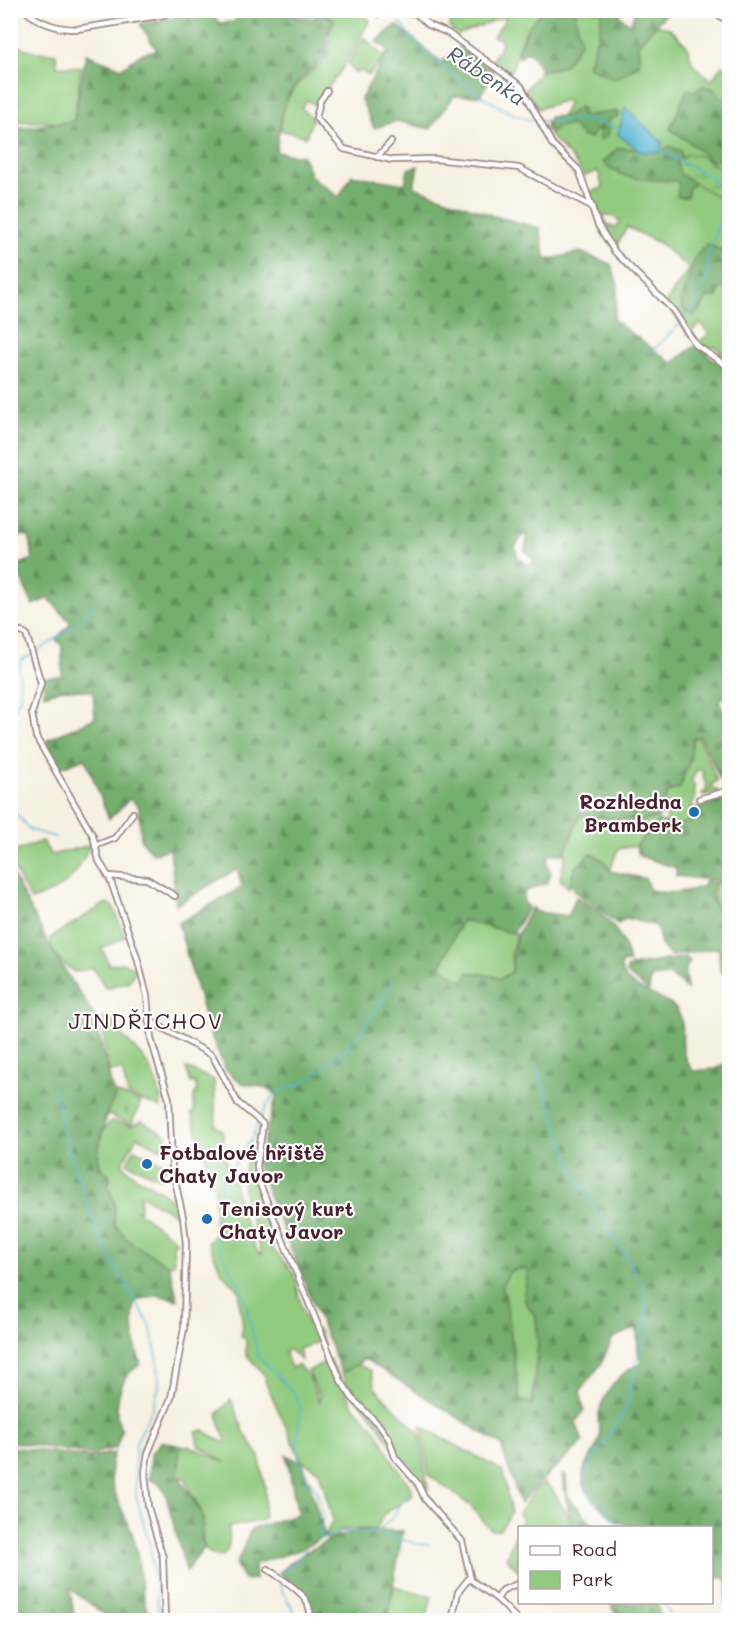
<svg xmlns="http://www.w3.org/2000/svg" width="740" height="1631" viewBox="0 0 740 1631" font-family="Mali,sans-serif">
  <defs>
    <pattern id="forest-firs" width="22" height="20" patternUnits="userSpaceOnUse" patternTransform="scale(1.5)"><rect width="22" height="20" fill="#74af6e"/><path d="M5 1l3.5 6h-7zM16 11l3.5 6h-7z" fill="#618e5b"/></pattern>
    <pattern id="wetland-marsh" width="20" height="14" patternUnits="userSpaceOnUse" patternTransform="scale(1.5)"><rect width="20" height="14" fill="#91cb7f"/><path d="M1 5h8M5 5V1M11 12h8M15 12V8" fill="none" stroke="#7fae6e"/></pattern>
    <pattern id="cemetery-stones" width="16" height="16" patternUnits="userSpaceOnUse" patternTransform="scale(1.5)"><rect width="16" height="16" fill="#91cb7f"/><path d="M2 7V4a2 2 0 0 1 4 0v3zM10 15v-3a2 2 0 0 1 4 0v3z" fill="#7fae6e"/></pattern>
  </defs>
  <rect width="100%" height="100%" fill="#fff"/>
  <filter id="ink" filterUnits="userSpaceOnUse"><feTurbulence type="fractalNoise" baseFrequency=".0167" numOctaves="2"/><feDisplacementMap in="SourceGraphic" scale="12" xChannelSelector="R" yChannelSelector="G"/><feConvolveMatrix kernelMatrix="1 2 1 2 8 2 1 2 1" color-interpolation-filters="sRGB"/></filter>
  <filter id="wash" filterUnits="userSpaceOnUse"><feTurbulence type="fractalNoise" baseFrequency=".008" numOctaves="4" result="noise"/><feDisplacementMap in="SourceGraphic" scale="24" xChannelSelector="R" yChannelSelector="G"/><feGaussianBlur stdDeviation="1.35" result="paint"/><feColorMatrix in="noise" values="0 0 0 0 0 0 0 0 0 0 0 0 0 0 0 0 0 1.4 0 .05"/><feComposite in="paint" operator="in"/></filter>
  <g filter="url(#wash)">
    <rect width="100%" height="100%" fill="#f7f1e2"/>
    <!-- green -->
    <g fill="#91cb7f" stroke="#6e7555" stroke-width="1.5">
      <path d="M284,11H356L370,20L342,69L315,106L307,100L301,108L313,118L306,137L281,130C279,95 303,78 328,58L329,33L335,19L321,12L314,20Z"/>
      <path d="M454,11H543C532,22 521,35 517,51C514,61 516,65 509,74L493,65L492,60L502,44L499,38L493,37L505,20V16L458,35L449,27L451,21L456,19Z"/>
      <path d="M574,11H602L601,25L588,67L614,78L639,65L638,44L655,25L670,28L687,46L693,65L712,80L722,65L729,69V366L717,358L721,352L714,346L708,353L696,344L709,334L700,323L688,335L666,302L689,269L661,244L627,227L615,249L601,225L606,224L615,228L621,221L614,217L605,215L603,219L606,222L600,223L590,192L603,188L598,171L584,176C575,157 556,147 545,128L561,119L568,104L566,100L538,109L525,90L541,71L564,66L576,13Z"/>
      <path d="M364,37L384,57L369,75L361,71L355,73L348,64Z"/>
      <path d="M10,42L31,51L56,54L57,66L81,67L74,121L69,123L11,121Z"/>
      <path d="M693,737H698L717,781L712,784V787L719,792L703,796L702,793L707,791L702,770H697L691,782L694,784L695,799L690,807L700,808L699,817L680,826L667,823L664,800L690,759Z"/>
      <path d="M580,815L642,821L658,818L659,821L636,846L618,849L610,871L603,860L575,867L569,888L560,879L566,854H564Z"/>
      <path d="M42,841L51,855L90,845C73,881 69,886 31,900L11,863V853Z"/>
      <path d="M729,880V915L717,912L711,888L716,883Z"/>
      <path d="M106,903L113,906L125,937L102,948L109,965L123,963L135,968V971L129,981L106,988L93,968L75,972C61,964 52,955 50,938Z"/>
      <path d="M462,920L517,934L511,953L512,972L500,979L473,972L465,982L440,968Z"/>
      <path d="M101,1018L114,1020C119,1035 129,1042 139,1053C151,1066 162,1091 161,1108L128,1095L122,1070L109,1072Z"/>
      <path d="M186,1068L214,1080L216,1127L222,1129L227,1169L231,1171L242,1215L257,1252L262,1255C257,1233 229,1174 251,1158L259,1195L271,1228L269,1243C274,1254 293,1268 295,1277C300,1295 299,1321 319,1331L324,1344L318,1342L299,1349L301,1360L288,1349L285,1352L291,1368L298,1365L309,1377L320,1403V1396L308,1371L330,1359L353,1406L377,1431L393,1462L409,1484L413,1495L384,1514L376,1529L341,1530L334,1540L324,1538L333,1520L319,1471L301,1460L265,1381L266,1377L246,1354V1340L241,1336C247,1321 236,1307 240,1292L222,1273L208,1242L214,1237L215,1187L191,1113H194V1096L197,1090L195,1082L191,1083Z"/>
      <path d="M112,1121L131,1126L142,1121L167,1135L166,1146L161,1149L137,1136L122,1164C138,1186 172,1185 178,1216L140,1195V1210H136L177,1241L173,1245L174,1264C156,1267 124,1242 115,1226C112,1219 115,1215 115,1208C115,1201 110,1191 108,1185L111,1179C107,1175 101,1170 99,1164C95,1153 101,1127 112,1121Z"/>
      <path d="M134,1149L167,1165L161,1179L127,1163Z"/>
      <path d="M518,1269H526L528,1273L524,1294L526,1303L536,1317L538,1344L532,1404L520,1400L510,1328L501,1288L510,1271Z"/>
      <path d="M355,1364L371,1370L375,1388L420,1434L428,1490L424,1491C405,1469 392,1445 376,1421C366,1406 342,1390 343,1370Z"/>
      <path d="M231,1399L244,1432L259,1456L265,1487L264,1518L260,1521L229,1527C230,1538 231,1552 220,1557C191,1549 209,1532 202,1514C197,1501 189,1495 186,1480L178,1476L180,1446H190L226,1463L198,1445L196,1432L203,1430L224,1443L226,1441L217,1415Z"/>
      <path d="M421,1426L503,1471L511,1513L500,1529L491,1530L471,1506L429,1475Z"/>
      <path d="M544,1482L552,1489L575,1527L520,1528L519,1571L506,1558L522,1518L519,1513L535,1490Z"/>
      <path d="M394,1586L432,1596L427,1616L438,1620H387Z"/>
    </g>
    <!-- forest -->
    <g fill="url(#forest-firs)" stroke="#5f674c" stroke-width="1.5" fill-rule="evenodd">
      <path d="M182,11H208L220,23L234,22L243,11H274L314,22L320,13L333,19L326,36V57C282,92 284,98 276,152L303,156L311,176L339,197L352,175L405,184L408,169L418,166L414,187L494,216L540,228L546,260L580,252L611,264L618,285L614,320L672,363L695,346L729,370L730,693L719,701L729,721V775L721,781L700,737L693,738L690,759L680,788L669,792L664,800L666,814L642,821L580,815L564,854H549L547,864L551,873L547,883L525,891L523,900L528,908L513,933L462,920L440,967L464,982L468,972L494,976L500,979L512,972C511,946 519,929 532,907L537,912L568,916L576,897C604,913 623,930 629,963L622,962C614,987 662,993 676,1009C687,1022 680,1040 684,1054C685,1060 690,1066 693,1071L715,1069L729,1061L730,1597L725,1606L728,1582L723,1577L712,1579V1528C694,1528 647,1531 633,1527C615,1523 584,1498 583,1478C582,1461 598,1451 600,1436C600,1430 598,1424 598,1418C601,1396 620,1369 642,1364L638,1353L637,1328L613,1338L601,1364L580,1391L584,1410L576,1422L583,1442C562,1463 539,1480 520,1504L501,1445L365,1359L342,1374L257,1166L277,1094L260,1086L241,1083L225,1069L208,1029L178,923L242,887L237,869L176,905L170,848L153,854L141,840L139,807L130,799L109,819L85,758L57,769L47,740L95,718L93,691L62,689L44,695L43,678L62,676V646L56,639L71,623L48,598L33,605L15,566L33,559L29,536L17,535L11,523L10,129L74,121L86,54L122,68L143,53L157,50L140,24L173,18ZM524,533L527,540L525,550L535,562L528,565L518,558L515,547ZM518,1269H526L528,1273L524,1294L526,1304L536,1317L538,1344L532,1404L520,1400L505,1294L501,1288L510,1271Z"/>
      <path d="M543,11H574L581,42L564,66L541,71L531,53L525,52L520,58L516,56L528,27Z"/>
      <path d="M602,11H621L619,15L630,25L635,11H665L666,14L638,44L639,65L615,79L588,67L601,25Z"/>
      <path d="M396,25C413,36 425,51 442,62L459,47L494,71L480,96H454L430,129L397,121L374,128L361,99L388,50L376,42Z"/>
      <path d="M703,86L712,88L729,103V149L719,159L711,161L688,141L670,129L687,90L695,91Z"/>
      <path d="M579,107L584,110L580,112L583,116L618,111L620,115L608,120L609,133L601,140L598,139L600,130H596L591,138L582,136L572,125L558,127L551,132L546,123L550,117L567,116Z"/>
      <path d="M669,146L681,151V162L699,180L689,188L687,197H677L679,184L676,181C651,179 621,183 603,162L618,148L663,150Z"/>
      <path d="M708,244L729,255V286L719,290L718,297H707L702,308L694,315C675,312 682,297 686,285C692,269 693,254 708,244Z"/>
      <path d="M725,793L729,801V878L718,881L676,876V868L639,856L636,846L659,821L680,825L699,817L700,809L714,798Z"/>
      <path d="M591,853L603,860L610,871L646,879L649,889C665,896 686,891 702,887L705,882L716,883L710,894L717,912L729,915V977L720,971L719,950L716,948L670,956L661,945L657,926L626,918L618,924L576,892C564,875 578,864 591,853Z"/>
      <path d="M10,870L53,952L94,1015L113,1091L116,1093C109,1110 92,1151 101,1169L110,1174L108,1185L114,1202V1224L131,1243L169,1265L178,1300L157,1295L135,1301C131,1323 133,1343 141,1364C136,1368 130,1371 126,1377C118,1388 113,1419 122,1430L116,1448L91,1454L11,1442Z"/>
      <path d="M685,957L690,961L685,971L687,989L670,975L651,977L649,991L626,973L627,968L631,966Z"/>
      <path d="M162,1441L180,1446L178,1476L203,1515L201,1539L205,1547L186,1571L165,1492L160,1484L149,1479L151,1453Z"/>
      <path d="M10,1447L89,1457L114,1453C101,1487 130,1515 136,1547C141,1573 140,1597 151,1620H112L70,1589L75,1620H11Z"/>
      <path d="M286,1455L303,1463L325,1536L300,1550L254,1564L255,1579L244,1580L236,1565L251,1529L298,1514Z"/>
      <path d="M562,1475H566L567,1495L595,1527H575L570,1522Z"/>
      <path d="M362,1530L403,1531L387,1620H312L307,1594L294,1588L279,1573C305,1549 329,1538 362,1530Z"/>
      <path d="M611,1603H657L661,1620H617Z"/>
    </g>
    <!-- wetland -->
    <path fill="url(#wetland-marsh)" stroke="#6e7555" stroke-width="1.5" d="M687,154L701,156L729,174V204L680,174L677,162Z"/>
    <!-- cemetery -->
    <path fill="url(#cemetery-stones)" stroke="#6e7555" stroke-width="1.5" d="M116,1093L141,1102L131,1125L107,1114Z"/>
    <!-- water -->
    <path fill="#54b6d2" stroke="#4f6a7e" stroke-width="1.5" d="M625,107L662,142L661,152H642L618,135Z"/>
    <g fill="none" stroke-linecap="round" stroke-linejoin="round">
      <!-- stream -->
      <g stroke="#54b6d2" stroke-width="1.5">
        <path d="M393,12C400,22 407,33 416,42C441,67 502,117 537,121"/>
        <path d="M541,121L587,119L620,129"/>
        <path d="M660,150L707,175L730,195"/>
        <path d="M651,352L674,330L690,311L708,275L706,260L722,214L730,202"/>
        <path d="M35,653L75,626L94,605"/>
        <path d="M10,716L21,696L19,667L21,660L30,655"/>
        <path d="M10,807L30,830L55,837"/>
        <path d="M535,1064L576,1176L604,1225L630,1262L644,1290L647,1319L626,1409L588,1467C578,1496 606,1508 622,1528"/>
        <path d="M54,1090L68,1149L102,1244L150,1325L158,1361L159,1387L152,1409L136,1443L135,1459L136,1496L150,1546L160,1620"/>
        <path d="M378,1532L417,1544H429"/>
        <path d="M320,1538L323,1516L317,1492L300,1465L296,1442L301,1407L294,1393L258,1356L244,1295L217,1244V1206L222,1183L252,1139L259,1119L273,1096L282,1089L302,1084L334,1060L355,1039L384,999L393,980"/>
        <path d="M320,1539L342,1532H377L391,1519L408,1494"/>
        <path d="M281,1576L307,1549"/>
        <path d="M280,1580V1587L294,1611L287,1620"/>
        <path d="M663,1602L674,1620"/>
      </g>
    </g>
  </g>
  <g filter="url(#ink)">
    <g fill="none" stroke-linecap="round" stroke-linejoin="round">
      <defs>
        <g id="minor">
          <path d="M25,10C40,24 57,29 77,29L164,15L174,10"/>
          <path d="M392,10L414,13"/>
          <path d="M412,10L429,25L448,33L521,86L552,144L579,170L598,225L615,252L673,310L696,345L730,368"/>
          <path d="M712,10L730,23"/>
          <path d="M378,14L384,10"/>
          <path d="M327,91L320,101L316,118L344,149L392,160L435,159L519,168L593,207"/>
          <path d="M377,157L391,142"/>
          <path d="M10,627L26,634L41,683L32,713L36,737L93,836L99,861L110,879L137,957L147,996L151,1039L169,1099L172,1167L183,1217L186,1243L184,1328L171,1398L148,1453L145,1472L148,1507L163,1558L165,1620"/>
          <path d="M699,799L730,790"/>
          <path d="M95,846L115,838L133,813"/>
          <path d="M108,876L147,879L175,896"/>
          <path d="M148,1020L212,1055L238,1103L263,1124L257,1166L259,1182L341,1381L353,1399L379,1425L389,1439L395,1457L418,1484L425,1499L462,1541L471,1580L497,1599"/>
          <path d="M268,1569C285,1582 314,1595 310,1620"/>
          <path d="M452,1620L458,1592L470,1577"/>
          <path d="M518,1620L497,1599L503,1590L517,1584L520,1585"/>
        </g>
      </defs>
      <!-- minor casing -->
      <use href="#minor" stroke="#a08886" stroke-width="8"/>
      <!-- minor -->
      <use href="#minor" stroke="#fff" stroke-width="4.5"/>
    </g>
  </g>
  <!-- markers -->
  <g fill="#1f6fb2" stroke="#fff" stroke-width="2">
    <circle cx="694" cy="812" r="6"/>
    <circle cx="147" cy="1164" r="6"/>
    <circle cx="207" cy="1219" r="6"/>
  </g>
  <g text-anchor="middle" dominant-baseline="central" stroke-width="4.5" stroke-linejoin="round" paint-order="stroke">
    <!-- poi labels -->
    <g font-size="20" font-weight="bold" fill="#4a1f2b" stroke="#fff" text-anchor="start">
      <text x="682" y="801" text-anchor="end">Rozhledna<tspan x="682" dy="23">Bramberk</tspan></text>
      <text x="159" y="1152">Fotbalové hřiště<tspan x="159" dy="23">Chaty Javor</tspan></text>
      <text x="219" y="1208">Tenisový kurt<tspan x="219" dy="23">Chaty Javor</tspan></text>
    </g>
    <!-- water labels -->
    <g font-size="21" font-style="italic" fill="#4e5b6e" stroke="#fff">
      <text transform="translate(487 75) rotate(34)">Rábenka</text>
    </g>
    <!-- quarter labels -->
    <g font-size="22" letter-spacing="1.5" fill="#4a1f2b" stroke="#fff">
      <text x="146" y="1020">JINDŘICHOV</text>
    </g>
  </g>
  <!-- margin -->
  <rect width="740" height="1631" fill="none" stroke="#fff" stroke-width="36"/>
  <!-- legend -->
  <rect x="518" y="1526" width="195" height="78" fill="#ffffff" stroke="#b7a5aa" stroke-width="1.5"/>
  <rect x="530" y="1546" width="30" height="9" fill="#ffffff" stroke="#b7a5aa" stroke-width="1.5"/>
  <text x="572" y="1556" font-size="18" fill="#4a1f2b">Road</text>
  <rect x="530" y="1571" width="30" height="18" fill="#91cb7f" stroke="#b7a5aa" stroke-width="1.5"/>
  <text x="572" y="1586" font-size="18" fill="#4a1f2b">Park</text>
</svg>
